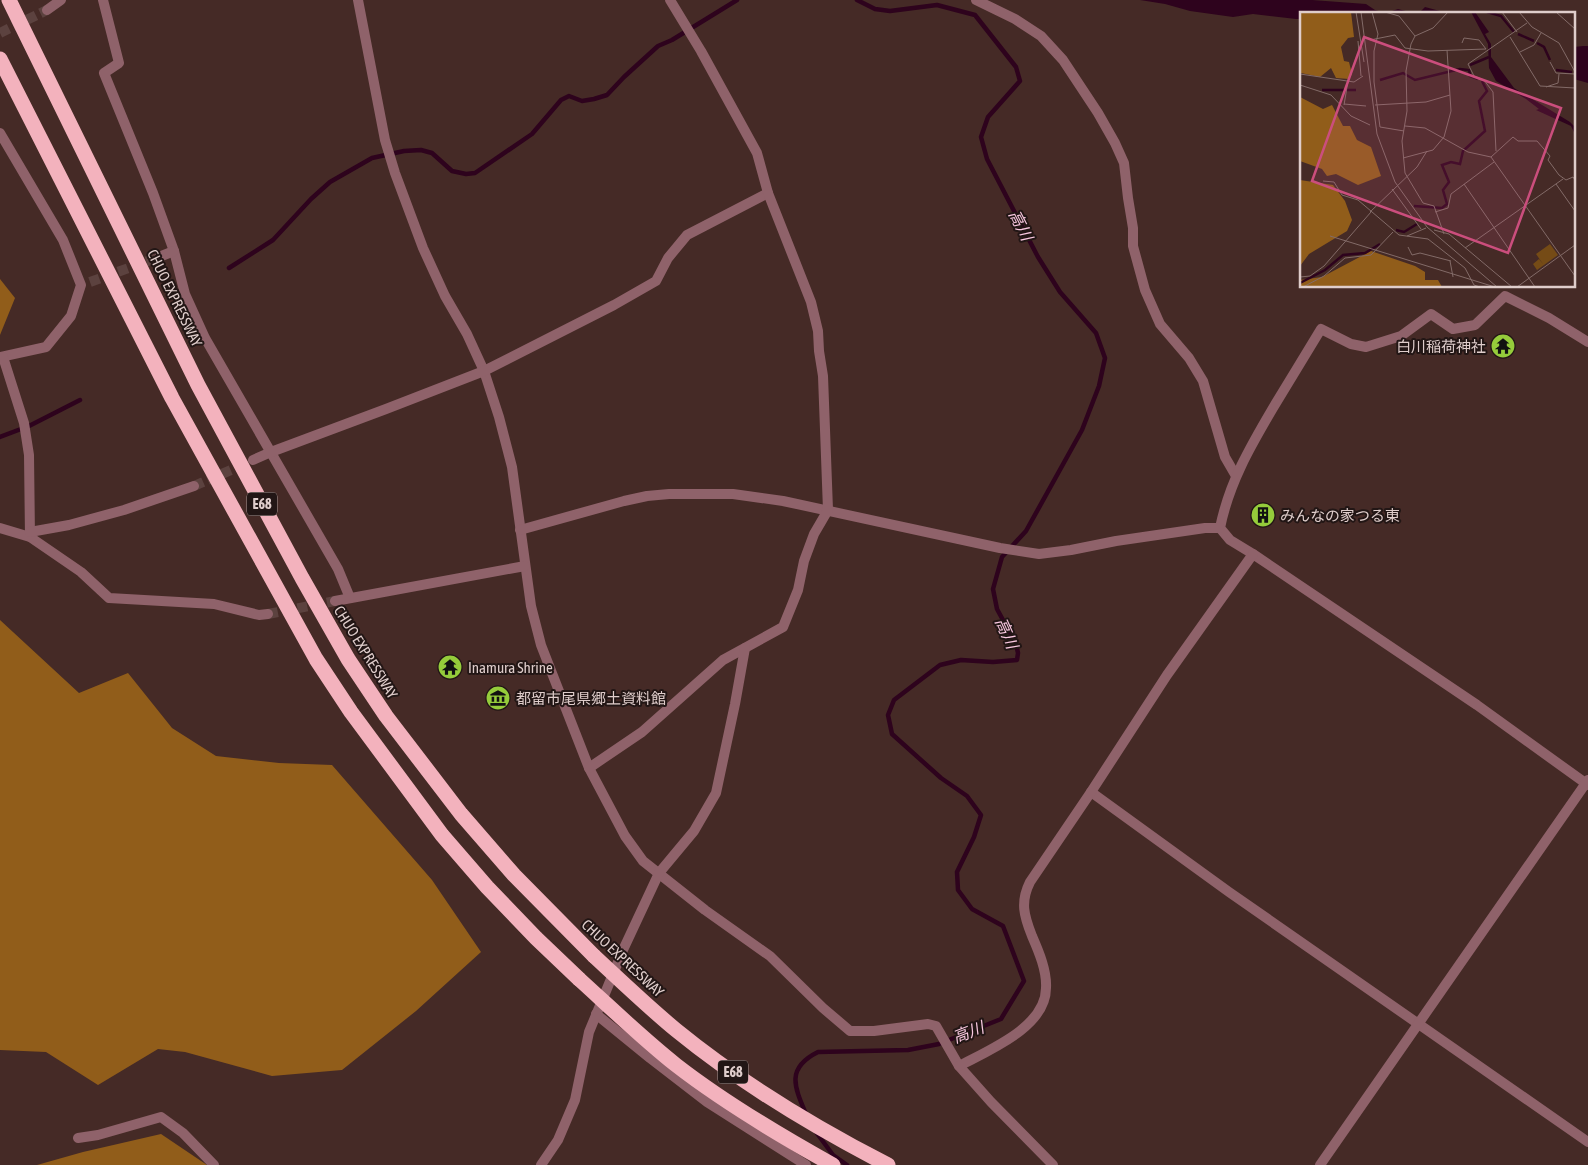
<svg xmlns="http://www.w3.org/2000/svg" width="1588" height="1165" viewBox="0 0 1588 1165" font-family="'Asap Condensed','Noto Sans JP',sans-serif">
  <rect width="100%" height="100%" fill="#452a26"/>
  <!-- forest -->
  <g fill="#915d1a">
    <path d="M0,279L15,298L0,335Z"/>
    <path d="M0,620L79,693L128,673L172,728L216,756L279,763L332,765L432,880L481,952L416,1011L342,1070L272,1076L185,1052L158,1049L98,1085L46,1052L0,1050Z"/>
    <path d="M161,1134L207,1165H37L83,1152Z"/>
  </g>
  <!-- water -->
  <g fill="#2e031d">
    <path d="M1140,0H1312L1366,4L1375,10L1386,13L1398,9L1413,13L1421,11L1425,7L1451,14H1302V19H1296L1253,14L1233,17L1190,11L1165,4Z"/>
    <path d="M1583,46H1588V83L1574,79V47Z"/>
  </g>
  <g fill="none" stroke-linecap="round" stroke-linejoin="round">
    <!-- stream -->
    <g stroke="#2e031d" stroke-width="4.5">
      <path d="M229,268L273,240L311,199L330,182L372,158L404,151L421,150L432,153L452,171L466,174L475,173L532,134L561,100L569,96L582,101L594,99L607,95L624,77L658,46L672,40L737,0"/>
      <path d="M0,437L29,426L80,400"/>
      <path d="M806,1114C794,1086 786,1068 818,1052L908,1050L939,1044L1001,1019L1024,981L1003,926L972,909L958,890L957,872L974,837L981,815L967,796L941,778L892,734L888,715L894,700L940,665L961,660L993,662L1017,660L1018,653L1016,644L997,609L993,589L1002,557L1026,531L1082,430L1099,386L1105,358L1096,333L1060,292L1038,257L987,159L981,137L988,117L1020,81L1016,67L975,15L937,5L890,11L875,9L857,0"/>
      <path d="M816,1132L833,1155L847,1165"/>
    </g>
    <!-- minor-tunnel -->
    <g stroke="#5c423f" stroke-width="10" stroke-dasharray="10 5" stroke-linecap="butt">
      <path d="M0,33L47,10"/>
      <path d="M90,282L159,257"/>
      <path d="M194,486L247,463"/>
      <path d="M268,614L335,601"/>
    </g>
    <!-- minor -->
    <g stroke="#8f626a" stroke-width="10">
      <path d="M103,0L119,63L104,73L153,193L174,251L185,294L205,338L338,569L350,598"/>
      <path d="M358,0L385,140L395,173L423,248L445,296L467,334L484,371L499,417L512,467L531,606L541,645L589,768L625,836L643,861L705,910L770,956L823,1008L850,1031H874L928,1024L936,1026L959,1066L991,1102L1053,1165"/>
      <path d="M976,0L1015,19L1041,36L1063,60L1098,113L1115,143L1124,163L1128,198L1133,228V246L1145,290L1160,324L1189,358L1203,381L1225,457L1236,476"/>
      <path d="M47,10L61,0"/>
      <path d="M0,133L63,240L81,285L71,316L46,347L0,357"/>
      <path d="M159,257L174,251"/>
      <path d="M1588,342L1549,318L1505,296L1475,325L1453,329L1431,314L1401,336L1366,347L1351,344L1321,329C1305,355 1289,382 1273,408C1250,447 1229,483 1220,528L1230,540L1253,554L1477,705L1588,785"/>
      <path d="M3,357L24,423L29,455L30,537"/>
      <path d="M253,460L271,452L386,409L484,371L614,305L656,281L668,258L687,235L768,193"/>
      <path d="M0,528L30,537L81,572L109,598L214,604L259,615L268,614"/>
      <path d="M520,530L624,501L647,496L669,494H733L783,501L1000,548L1039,554L1071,550L1116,541L1205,528H1220"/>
      <path d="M30,532L69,525L124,510L194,486"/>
      <path d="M335,601L525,566"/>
      <path d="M589,768L642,732L723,660L783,627L798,590L804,561L814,534L828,510L823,376L819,351L818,331L811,302L768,193L757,153L701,51L670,0"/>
      <path d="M1091,792L1229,892L1588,1142"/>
      <path d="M596,1014L650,1058L707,1102L806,1165"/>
      <path d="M959,1066C989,1050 1046,1027 1046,988C1047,971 1039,952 1032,936C1024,916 1020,902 1030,882L1091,792L1167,675L1253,554"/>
      <path d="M78,1138L98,1135L161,1117L183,1133L214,1165"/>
      <path d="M541,1165L558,1140L575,1100L589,1032L623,950L659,873L694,831L716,793L735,704L745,648"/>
      <path d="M1320,1165L1588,780"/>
    </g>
    <!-- motorway -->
    <g stroke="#f3b2bd" stroke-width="15">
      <path d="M9,0L198,385L302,578L348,659L386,716L461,814L514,875L594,956"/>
      <path d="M0,59L172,398L316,659L351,712L442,835L487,887L536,938L579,979"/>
    </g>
    <!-- motorway-bridge -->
    <g stroke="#f3b2bd" stroke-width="15">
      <path d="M594,956C621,981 648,1007 676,1030C741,1083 814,1127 888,1165"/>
      <path d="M579,979C611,1008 642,1038 676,1065C725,1103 779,1135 833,1165"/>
    </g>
  </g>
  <!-- icons -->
  <defs>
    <symbol id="temple-disc" viewBox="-11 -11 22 22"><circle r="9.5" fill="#95cc3b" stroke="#221615"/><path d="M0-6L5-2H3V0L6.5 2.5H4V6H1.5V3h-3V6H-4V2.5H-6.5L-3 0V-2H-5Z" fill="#111"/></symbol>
    <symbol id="building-disc" viewBox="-11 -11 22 22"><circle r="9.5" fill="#95cc3b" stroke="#221615"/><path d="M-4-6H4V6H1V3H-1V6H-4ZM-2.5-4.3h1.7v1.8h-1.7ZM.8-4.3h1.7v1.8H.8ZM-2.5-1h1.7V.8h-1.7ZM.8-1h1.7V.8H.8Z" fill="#111"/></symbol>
    <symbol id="museum-disc" viewBox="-11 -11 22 22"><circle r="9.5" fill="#95cc3b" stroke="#221615"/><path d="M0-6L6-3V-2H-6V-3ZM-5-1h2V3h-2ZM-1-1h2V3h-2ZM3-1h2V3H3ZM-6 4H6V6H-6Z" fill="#111"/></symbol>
  </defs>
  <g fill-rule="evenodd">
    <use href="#temple-disc" x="1489" y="332" width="28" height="28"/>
    <use href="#building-disc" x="1249" y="501" width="28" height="28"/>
    <use href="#temple-disc" x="436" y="653" width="28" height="28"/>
    <use href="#museum-disc" x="484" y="684" width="28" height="28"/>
  </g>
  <g text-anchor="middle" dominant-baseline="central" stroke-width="4" stroke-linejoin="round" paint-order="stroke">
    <!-- shield labels -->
    <g fill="#221615" stroke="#a69694" stroke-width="1">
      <rect x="247" y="492.5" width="30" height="23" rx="4"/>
      <rect x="718" y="1060.5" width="30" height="23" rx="4"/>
    </g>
    <g font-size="14" font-weight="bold" fill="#dfcdcb">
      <text x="262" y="504">E68</text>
      <text x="733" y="1072">E68</text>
    </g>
    <!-- street labels -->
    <g font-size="15" fill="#dfcdcb" stroke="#221615">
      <text transform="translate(175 298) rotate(64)">CHUO EXPRESSWAY</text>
      <text transform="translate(366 652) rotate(58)">CHUO EXPRESSWAY</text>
      <text transform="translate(623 958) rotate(43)">CHUO EXPRESSWAY</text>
    </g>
    <!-- poi labels -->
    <g font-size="15" fill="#dfcdcb" stroke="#221615" text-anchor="start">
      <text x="1486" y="346" text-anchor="end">白川稲荷神社</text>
      <text x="1280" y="515">みんなの家つる東</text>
      <text x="468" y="667">Inamura Shrine</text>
      <text x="516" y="698">都留市尾県郷土資料館</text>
    </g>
    <!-- water labels -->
    <g font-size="16" font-style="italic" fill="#f9c8e0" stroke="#221615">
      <text transform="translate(1021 225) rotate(63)">高川</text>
      <text transform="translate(1007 633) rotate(66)">高川</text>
      <text transform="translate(968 1032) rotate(-21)">高川</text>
    </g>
  </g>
  <!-- overview -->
  <g transform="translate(1300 12)">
    <rect width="275" height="275" fill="#452a26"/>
    <path d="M250,232L258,243L237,258L233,252L239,247L243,252L236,242Z" fill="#754b16"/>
    <path d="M0,0H51L54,25L48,26L41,35L44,49L49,50L52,62L49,67L36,66L31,56L20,65L1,61ZM0,85L23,97L32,93L43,114H50L57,128L71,135L81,164L58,173L36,162L27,164L22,157L0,149ZM0,168L33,173L45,189L52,208L47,219L9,242L0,254ZM71,239L115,254L125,260V268H138L142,275H0V268L22,265Z" fill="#915d1a"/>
    <path d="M171,0H175L189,20L185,22L191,32V45L214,76L270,110L275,115V122L271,114L236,98L239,97L226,87L196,69L189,56L188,32Z" fill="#2e031d"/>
    <path fill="none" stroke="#2e031d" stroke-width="2.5" d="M187,0L201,4L214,20M218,22L234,29M237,31L244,35L250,48M170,53L189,45M169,57L170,64L178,67M256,58L272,60M80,68L103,61L115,68L160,57L168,58M22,78H56M114,194L142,196L147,192L143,178L149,170L142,153L151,150L160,152L163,139L185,119L179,89L187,79L182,69M96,218L104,220L117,212M0,271L25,258L43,243L65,241L80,232"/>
    <path fill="none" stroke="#836b68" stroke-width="1" d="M56,0L64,50M61,0L77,122L95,170L127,215L197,275M72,0L78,22L74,39V70L80,115M85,0L99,4L115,24M202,0L217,20M219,0L232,15L259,31L275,60M256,0L275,17M210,25L240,74L275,76M70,28L95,23L105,36L128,39L186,37M58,29L61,64M162,31L164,26L179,28L186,37M220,40L234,33L241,21M250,50L256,61L275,62M0,62L54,70L63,64M0,73L31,83L51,104L70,113M246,75L258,71L259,62M44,92L66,94M44,93L48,69M75,93L126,90L150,83M105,114L125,116L168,140L191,145L275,264M80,115L104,119M196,139L193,80L184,68L174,64L168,52L227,11M191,145L213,125L218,129H237L250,144L248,148L259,163L266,168L273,165L275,168M103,146L133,138L144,125L151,99L147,38M23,169L34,170L42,183L58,188L99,223L128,227L165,256L174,273L180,275M164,172L235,275M256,172L275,199M92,177L121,217M70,200L117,155L127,139M135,200L148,196L151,182L194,150M134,218L149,222L212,275M144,222L134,194L123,191L105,161L102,129L107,99L106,59L111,32L115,24L133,16L148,0M30,224L195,275M107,224L126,216M108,235L112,243L120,241L151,249M165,236L263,167M150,249L153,265M0,265L10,264L24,254L71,200M3,275L24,264L45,246L71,243L93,220M217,275L275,233"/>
    <path fill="#cb4e7d" fill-opacity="0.15" stroke="#cb4e7d" stroke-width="2.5" d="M64,25L261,96L208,241L12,169Z"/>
    <rect width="275" height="275" fill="none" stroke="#dfcdcb" stroke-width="2.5"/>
  </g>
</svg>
